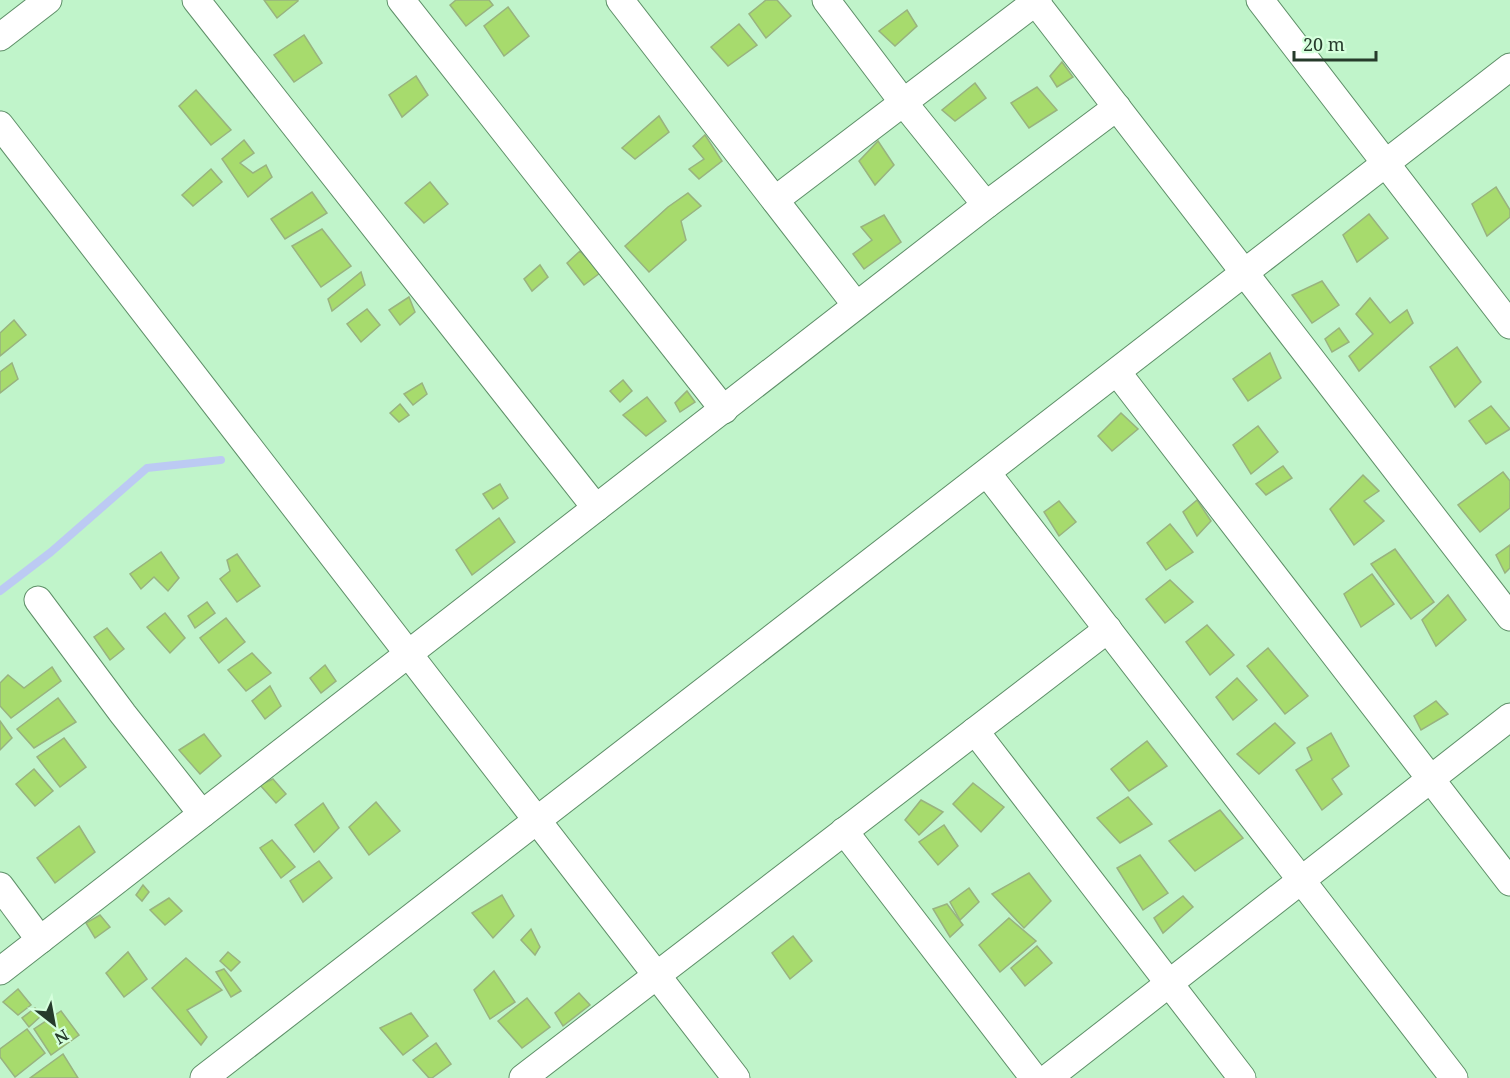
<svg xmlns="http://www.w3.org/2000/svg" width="1510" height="1078" viewBox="0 0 1510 1078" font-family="'Noto Serif',serif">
  <rect width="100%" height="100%" fill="#c0f4ca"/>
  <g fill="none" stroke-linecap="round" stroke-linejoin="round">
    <!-- stream -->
    <path stroke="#bccaf3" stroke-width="8" d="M0,591L51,552L147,468L221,460"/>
  </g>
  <!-- building -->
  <g fill="#a7db6d" stroke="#98b37f" stroke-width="1.5">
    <path d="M264,0H298V1L277,18Z"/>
    <path d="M456,0H489L493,5L466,26L450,5Z"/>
    <path d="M766,0H777L791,16L766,38L749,14Z"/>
    <path d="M508,7L529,36L504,56L484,26Z"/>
    <path d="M907,10L917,26L895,46L879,31Z"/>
    <path d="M739,24L757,45L728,66L711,47Z"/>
    <path d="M304,35L322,63L294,82L274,55Z"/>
    <path d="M1062,62L1073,77L1057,87L1050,76Z"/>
    <path d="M416,76L428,95L402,117L389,95Z"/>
    <path d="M975,83L986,98L955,121L942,110Z"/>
    <path d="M1037,87L1057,110L1029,128L1011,103Z"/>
    <path d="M196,90L231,130L211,145L179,106Z"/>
    <path d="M659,116L669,132L635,159L622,148Z"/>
    <path d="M705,135L722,161L699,179L689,169L704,159L693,146Z"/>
    <path d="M244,140L254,153L240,163L253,173L266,165L272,177L248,197L222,159Z"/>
    <path d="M878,141L894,165L875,185L859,161Z"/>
    <path d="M211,169L222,182L193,206L182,195Z"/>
    <path d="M430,182L448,204L424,223L405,203Z"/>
    <path d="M1496,187L1510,210V217L1487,236L1472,204Z"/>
    <path d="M312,192L327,213L285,239L271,219Z"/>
    <path d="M688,193L701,206L681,221L686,240L649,272L625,246L668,207Z"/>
    <path d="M1369,214L1388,238L1357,262L1343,235Z"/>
    <path d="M884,215L901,242L864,269L853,254L872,240L861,227Z"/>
    <path d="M322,229L351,266L321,287L292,246Z"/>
    <path d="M580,251L600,273L584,285L567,263Z"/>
    <path d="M540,265L548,277L532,291L524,279Z"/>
    <path d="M361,272L365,285L332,311L328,299Z"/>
    <path d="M1322,281L1339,305L1312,323L1292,295Z"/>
    <path d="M409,297L415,312L400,325L389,310Z"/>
    <path d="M1370,298L1390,323L1407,310L1413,323L1359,371L1349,356L1373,334L1356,314Z"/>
    <path d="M367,309L380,325L361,342L347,324Z"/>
    <path d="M14,320L26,335L0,356V333Z"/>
    <path d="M1339,328L1349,342L1332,352L1325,339Z"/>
    <path d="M1457,347L1481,382L1455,407L1430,367Z"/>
    <path d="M1270,353L1281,378L1248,401L1233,379Z"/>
    <path d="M12,363L18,379L0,393V372Z"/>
    <path d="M623,380L632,391L620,402L610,391Z"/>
    <path d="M422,383L427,394L413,405L404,394Z"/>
    <path d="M687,391L695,402L680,412L675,403Z"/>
    <path d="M647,397L666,421L646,436L623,415Z"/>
    <path d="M400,404L409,415L399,422L390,413Z"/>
    <path d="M1491,406L1510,429L1486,444L1469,421Z"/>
    <path d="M1121,413L1138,429L1112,451L1098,436Z"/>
    <path d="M1258,426L1278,452L1251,474L1233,445Z"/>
    <path d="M1283,466L1292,478L1266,495L1256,484Z"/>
    <path d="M1503,472L1510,481V508L1480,532L1458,505Z"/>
    <path d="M1363,475L1379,491L1364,501L1384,521L1354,545L1330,509Z"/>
    <path d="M500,484L508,498L493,509L483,494Z"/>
    <path d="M1197,500L1211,521L1197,536L1183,512Z"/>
    <path d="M1059,501L1076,522L1059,536L1044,512Z"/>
    <path d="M499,518L515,542L472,575L456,550Z"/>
    <path d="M1170,524L1193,552L1166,570L1147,543Z"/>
    <path d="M1510,545V568L1505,573L1496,555Z"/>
    <path d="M1395,549L1434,602L1411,619L1371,564Z"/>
    <path d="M161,552L179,578L168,591L154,577L141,589L130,574Z"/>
    <path d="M237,554L260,586L237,602L220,579L230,571L227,560Z"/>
    <path d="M1372,574L1394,604L1361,627L1344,594Z"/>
    <path d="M1170,580L1193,602L1165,623L1146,599Z"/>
    <path d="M1448,595L1466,620L1436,646L1422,620Z"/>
    <path d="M207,602L215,613L195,628L188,616Z"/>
    <path d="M165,613L185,638L170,653L147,627Z"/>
    <path d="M226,618L245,642L219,663L200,638Z"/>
    <path d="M1207,625L1234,655L1210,675L1186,642Z"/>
    <path d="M107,628L124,649L110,660L94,637Z"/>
    <path d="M1268,648L1308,696L1285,714L1247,666Z"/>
    <path d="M252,653L271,673L246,691L228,670Z"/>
    <path d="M325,665L336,681L321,693L310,678Z"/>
    <path d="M52,667L61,681L11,718L0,706V683L8,675L24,688Z"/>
    <path d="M1237,678L1257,700L1233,720L1216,697Z"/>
    <path d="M270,686L281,706L265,719L252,701Z"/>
    <path d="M58,698L76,722L34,748L17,729Z"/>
    <path d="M1436,701L1448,714L1421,730L1414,716Z"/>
    <path d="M0,721L12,738L0,750Z"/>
    <path d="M1275,723L1295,743L1259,774L1237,754Z"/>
    <path d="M1331,733L1349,766L1332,779L1342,794L1322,810L1296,770L1312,760L1307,748Z"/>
    <path d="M204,734L221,756L200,774L179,750Z"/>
    <path d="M64,738L86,767L60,787L37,757Z"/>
    <path d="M1147,741L1167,766L1129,791L1111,769Z"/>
    <path d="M34,769L53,791L35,806L16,784Z"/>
    <path d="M273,779L286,794L276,803L260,785Z"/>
    <path d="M973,783L1004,807L981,832L953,804Z"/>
    <path d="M1128,797L1152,824L1120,843L1097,818Z"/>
    <path d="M921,800L943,812L919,835L905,820Z"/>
    <path d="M376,802L400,831L369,855L349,827Z"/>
    <path d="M323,803L339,828L314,852L295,825Z"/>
    <path d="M1220,810L1243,838L1195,871L1169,841Z"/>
    <path d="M944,825L958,846L938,865L919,842Z"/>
    <path d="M79,826L95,852L55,883L37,858Z"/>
    <path d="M272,840L295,867L281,878L260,848Z"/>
    <path d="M1140,855L1168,893L1143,910L1117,868Z"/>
    <path d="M319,861L332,878L303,902L290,881Z"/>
    <path d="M1029,873L1051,901L1024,928L992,894Z"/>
    <path d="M143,885L149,892L142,901L136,895Z"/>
    <path d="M969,888L979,902L960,920L950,902Z"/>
    <path d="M502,895L514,916L493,938L472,913Z"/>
    <path d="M1183,896L1193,907L1163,933L1154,918Z"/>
    <path d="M169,898L182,911L165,925L150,910Z"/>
    <path d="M947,904L963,925L950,937L933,909Z"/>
    <path d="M100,915L110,927L95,938L86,923Z"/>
    <path d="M1009,918L1036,941L1000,972L979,945Z"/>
    <path d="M531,929L540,947L535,955L521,940Z"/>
    <path d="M793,936L812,961L790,979L772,953Z"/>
    <path d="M1037,946L1052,963L1025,986L1011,968Z"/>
    <path d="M128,952L147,979L124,997L106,973Z"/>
    <path d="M228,952L240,962L231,971L220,961Z"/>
    <path d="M186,958L222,990L187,1010L207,1037L201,1045L152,988Z"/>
    <path d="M224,969L241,991L231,997L216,972Z"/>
    <path d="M494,971L515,1002L490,1019L474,990Z"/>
    <path d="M18,989L31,1005L18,1015L3,1002Z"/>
    <path d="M579,993L590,1005L563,1026L555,1013Z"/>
    <path d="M527,998L550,1027L522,1048L498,1021Z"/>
    <path d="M35,1008L41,1016L29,1027L22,1018Z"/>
    <path d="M61,1011L79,1035L51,1055L34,1029Z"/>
    <path d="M411,1013L428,1036L403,1055L380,1028Z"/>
    <path d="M27,1029L45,1053L15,1077L0,1057V1049Z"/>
    <path d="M436,1043L451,1064L432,1078H429L413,1060Z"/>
    <path d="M63,1054L78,1078H30Z"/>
  </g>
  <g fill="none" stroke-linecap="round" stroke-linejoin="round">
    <defs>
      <g id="street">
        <path d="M196,0L596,508"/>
        <path d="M401,0L724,410"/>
        <path d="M620,0L856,305"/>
        <path d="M826,0L903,102L986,205"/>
        <path d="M1034,0L1510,617"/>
        <path d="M1260,0L1510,325"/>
        <path d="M0,37L48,0"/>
        <path d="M0,125L736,1078"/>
        <path d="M775,200L1038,0"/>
        <path d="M1117,372L1510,882"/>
        <path d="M987,473L1454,1078"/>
        <path d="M38,600L123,714L202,814"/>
        <path d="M975,731L1242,1078"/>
        <path d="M844,831L1034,1078"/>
        <path d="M0,886L40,940"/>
        <path d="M0,971L986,205L1117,107"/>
        <path d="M204,1078L1510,67"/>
        <path d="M523,1078L1108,629"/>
        <path d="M1048,1078L1510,717"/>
      </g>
    </defs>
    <!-- street casing -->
    <use href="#street" stroke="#5e8f68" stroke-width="29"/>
    <!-- street -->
    <use href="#street" stroke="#fff" stroke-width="27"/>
  </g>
  <!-- north arrow -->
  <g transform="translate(54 1024) rotate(149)" stroke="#d5ffdc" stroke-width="4.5" paint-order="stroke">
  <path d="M0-4.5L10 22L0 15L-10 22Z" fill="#263b2b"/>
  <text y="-9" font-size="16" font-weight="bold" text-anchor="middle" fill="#263b2b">N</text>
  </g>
  <!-- scale -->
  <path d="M1294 51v9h82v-9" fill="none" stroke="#263b2b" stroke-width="3"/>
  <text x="1303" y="51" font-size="18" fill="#263b2b" stroke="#d5ffdc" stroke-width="4.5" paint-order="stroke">20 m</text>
</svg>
